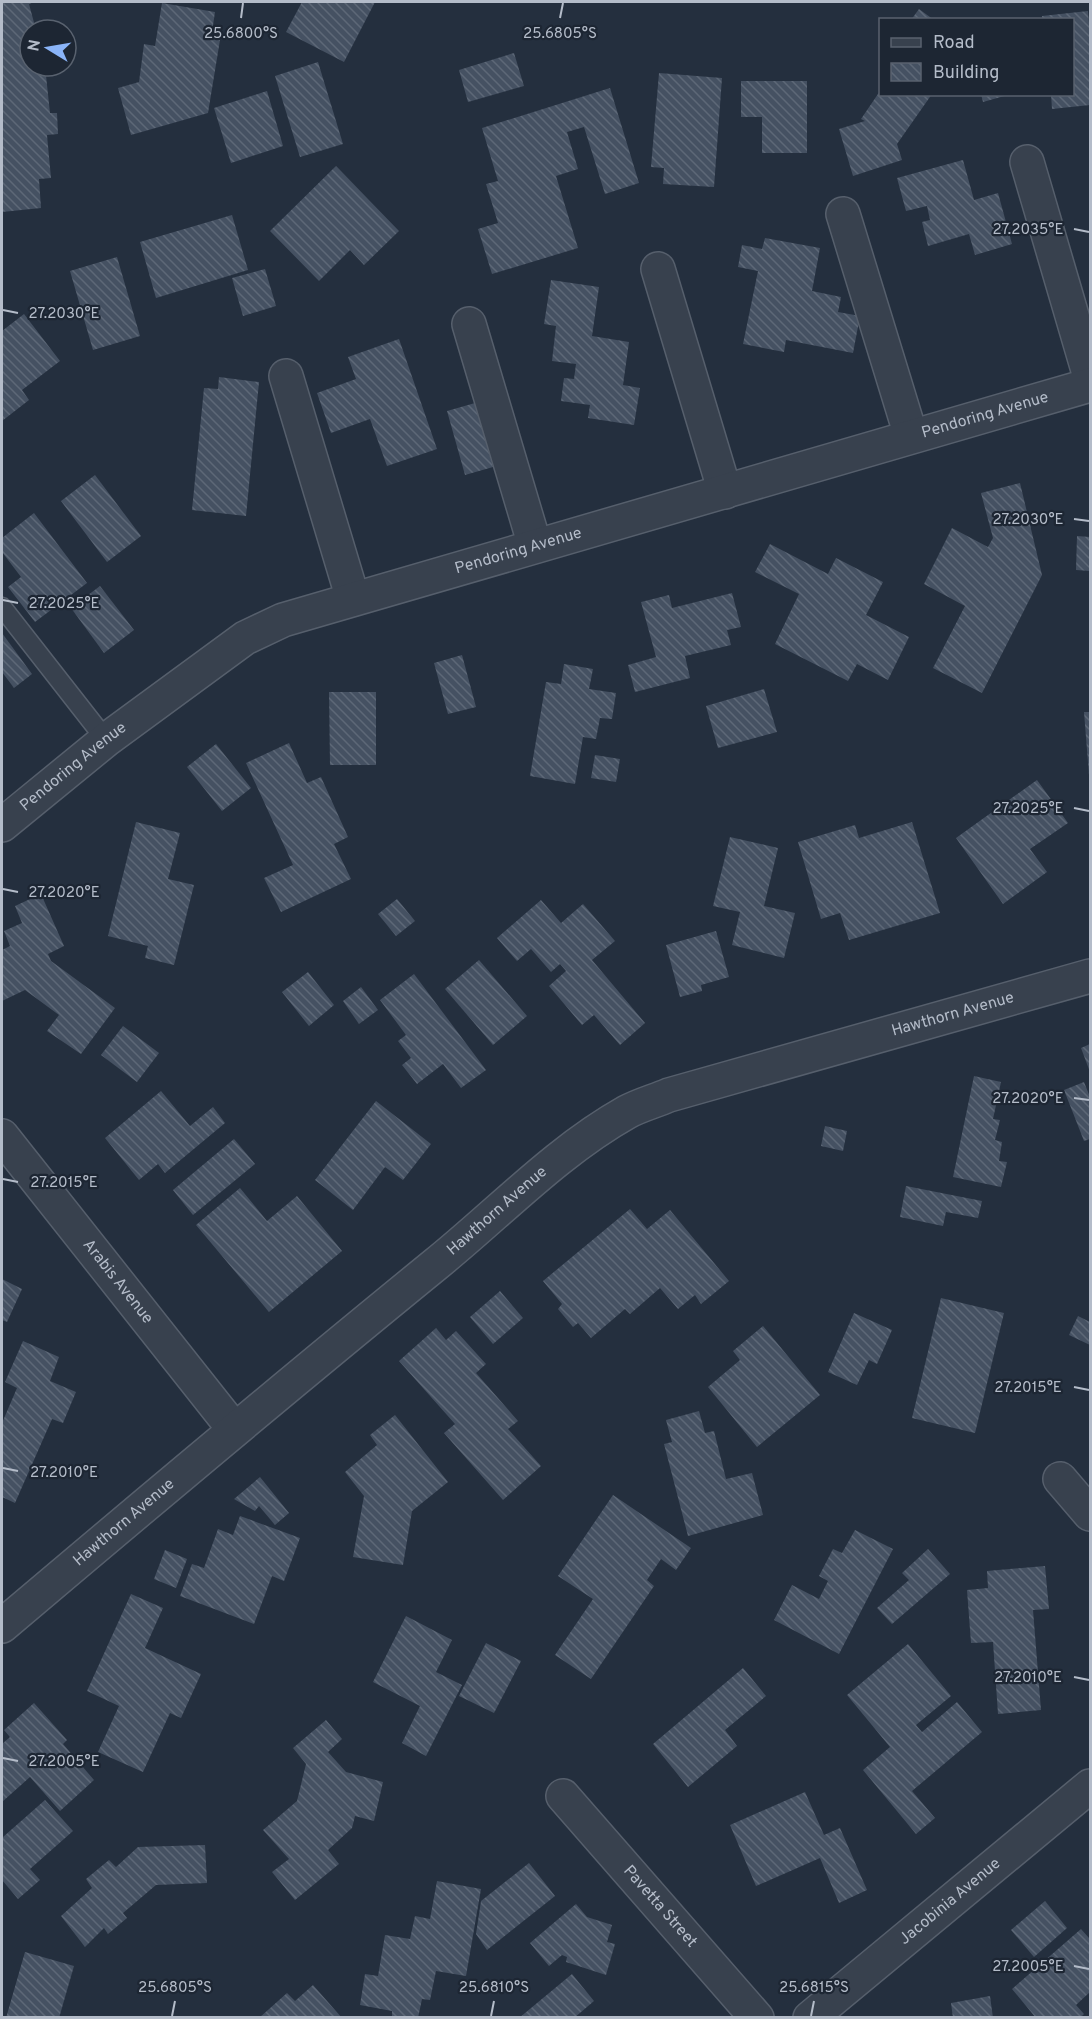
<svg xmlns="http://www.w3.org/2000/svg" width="1092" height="2019" viewBox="0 0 1092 2019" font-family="Overpass,sans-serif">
  <defs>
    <pattern id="building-back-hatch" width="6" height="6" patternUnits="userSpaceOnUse" patternTransform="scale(1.5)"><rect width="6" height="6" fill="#455162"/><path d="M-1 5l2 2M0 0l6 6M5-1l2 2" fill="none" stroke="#5d6877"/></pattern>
  </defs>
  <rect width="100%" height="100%" fill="#242f3e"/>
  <!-- building -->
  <g fill="url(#building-back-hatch)">
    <path d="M2,2H34L29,4L36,30H30V66H45L50,113H57L58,134L47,135L51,178L39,179L41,208L2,212Z"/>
    <path d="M302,2H375L344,62L286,32Z"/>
    <path d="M162,3L215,12L211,39L220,40L208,113L131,135L118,88L139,82L144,44L155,46Z"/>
    <path d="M919,9L934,20H911Z"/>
    <path d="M1088,11L1090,35V105L1052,109L1051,94H1072V20H1042V16Z"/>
    <path d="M514,53L524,86L468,102L459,70Z"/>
    <path d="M318,62L343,144L300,157L275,76Z"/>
    <path d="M659,73L722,78L714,187L663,184L664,168L651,167Z"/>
    <path d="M741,81H807V153H762V117H741Z"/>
    <path d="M610,88L639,183L605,194L584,127L567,132L578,169L556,176L578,248L492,274L478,229L498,223L486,184L498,181L482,128Z"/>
    <path d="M267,91L283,146L231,163L214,108Z"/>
    <path d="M880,91V94H932L897,144L902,160L853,176L839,129L865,121L861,119Z"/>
    <path d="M981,94H1007L1008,95L983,102Z"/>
    <path d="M963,160L974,200L998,193L1012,244L975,255L969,234L928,246L922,222L930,220L927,206L906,211L897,178Z"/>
    <path d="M336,166L399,231L364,265L350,250L319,281L270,231Z"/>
    <path d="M232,215L248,270L156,298L140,242Z"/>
    <path d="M765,238L820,248L812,291L841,297L838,312L860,316L853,353L786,340L784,352L743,344L758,271L738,267L742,245L762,249Z"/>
    <path d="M117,257L140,336L93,350L70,271Z"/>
    <path d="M265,269L276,306L243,316L232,278Z"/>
    <path d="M551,280L599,287L592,336L629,342L623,385L640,388L634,425L588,418L590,405L561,401L564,378L574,379L576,364L552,361L556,326L544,324Z"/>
    <path d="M24,314L60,361L22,390L29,400L2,421V331Z"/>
    <path d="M399,339L437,449L387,466L370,419L331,433L317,393L356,379L348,357Z"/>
    <path d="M219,377L259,382L246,516L192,510L204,388L218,389Z"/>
    <path d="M475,403L493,467L465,475L447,411Z"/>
    <path d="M95,475L141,536L107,562L61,501Z"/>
    <path d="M1020,483L1042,575L982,693L933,668L965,606L924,584L952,528L988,547L993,538L981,493Z"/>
    <path d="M34,513L87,583L35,622L8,587L21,577L2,552V538Z"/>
    <path d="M1077,536L1090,537V571L1076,570Z"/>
    <path d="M770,544L828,574L836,558L883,582L866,615L909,637L888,680L857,664L848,681L775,644L799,594L755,572Z"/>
    <path d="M100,586L134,630L104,653L71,608Z"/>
    <path d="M732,593L741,627L727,630L731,645L685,656L690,678L635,692L628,665L656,657L641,602L669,595L672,608Z"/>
    <path d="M2,633L32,674L14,688L2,672Z"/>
    <path d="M462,655L476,707L448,714L434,663Z"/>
    <path d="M564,664L593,669L589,689L616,693L612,719L600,718L596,739L583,737L575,784L530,776L546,682L561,684Z"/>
    <path d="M764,689L777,732L718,748L706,706Z"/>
    <path d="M329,692H376V765H330Z"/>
    <path d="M1084,712H1090V775H1089Z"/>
    <path d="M289,743L307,783L321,777L348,837L334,844L351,879L281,912L264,878L293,865L246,763Z"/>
    <path d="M216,744L251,788L222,811L187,767Z"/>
    <path d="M595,755L620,759L616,782L591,778Z"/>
    <path d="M1037,780L1068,823L1030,849L1047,872L1003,904L956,838Z"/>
    <path d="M136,822L180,833L168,879L194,885L174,965L145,958L148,946L108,936Z"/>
    <path d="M912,822L940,913L849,940L840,913L821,919L798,842L855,825L859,838Z"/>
    <path d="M730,837L778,848L764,906L795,913L784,958L732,945L740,912L713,906Z"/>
    <path d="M41,894L64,946L48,954L51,961L115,1008L81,1054L47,1031L59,1015L25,990L2,1001V950L10,946L4,931L22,923L15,906Z"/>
    <path d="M397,899L415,921L396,936L378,914Z"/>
    <path d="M541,900L561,923L583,904L615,941L592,960L645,1023L620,1045L594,1015L582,1025L549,986L566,971L560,964L551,972L531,949L517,961L497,938Z"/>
    <path d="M716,931L729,977L701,985L702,991L680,997L666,945Z"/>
    <path d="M479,960L527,1016L493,1045L445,989Z"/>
    <path d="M308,972L334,1005L309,1026L282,992Z"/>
    <path d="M414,974L486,1070L461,1088L443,1064L417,1084L402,1065L411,1058L398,1041L406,1035L380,1000Z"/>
    <path d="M361,987L378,1010L359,1024L343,1001Z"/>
    <path d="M123,1026L159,1053L137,1082L101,1055Z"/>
    <path d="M1090,1044V1072L1081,1048Z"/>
    <path d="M974,1076L1001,1082L993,1119L1000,1120L995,1140L1002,1142L999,1161L1007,1162L1001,1187L953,1177Z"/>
    <path d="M1084,1082L1090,1097V1139L1084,1141L1064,1090Z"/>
    <path d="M161,1091L190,1126L213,1107L225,1123L165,1173L158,1164L139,1180L105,1138Z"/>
    <path d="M376,1101L431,1144L403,1180L385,1167L353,1210L315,1180Z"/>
    <path d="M825,1126L847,1131L843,1151L821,1146Z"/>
    <path d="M234,1139L255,1164L193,1215L173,1190Z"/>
    <path d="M906,1186L982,1201L978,1218L946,1212L943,1226L900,1217Z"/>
    <path d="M240,1188L267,1221L297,1196L342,1251L269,1312L196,1225Z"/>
    <path d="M630,1209L647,1229L670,1210L729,1281L701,1304L695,1295L678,1309L660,1288L630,1314L625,1309L591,1338L578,1323L573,1327L558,1309L562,1304L543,1281Z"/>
    <path d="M2,1279L22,1289L7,1322L2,1320Z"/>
    <path d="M500,1291L523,1318L493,1344L470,1317Z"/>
    <path d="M941,1298L1004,1313L975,1433L912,1418Z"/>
    <path d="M854,1313L892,1330L877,1364L869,1360L857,1385L828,1372Z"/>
    <path d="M1078,1316L1090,1322V1345L1069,1335Z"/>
    <path d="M763,1326L820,1395L757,1447L708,1387L740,1360L733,1351Z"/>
    <path d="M436,1328L446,1340L456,1331L486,1364L476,1373L518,1421L508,1429L541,1466L503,1500L444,1433L455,1424L399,1361Z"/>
    <path d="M23,1341L59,1357L50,1381L76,1392L63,1423L52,1419L15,1503L2,1497V1423L17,1388L5,1382Z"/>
    <path d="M699,1411L705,1433L714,1431L726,1479L752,1473L763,1515L688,1536L664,1444L672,1442L666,1420Z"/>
    <path d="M395,1415L448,1482L412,1511L403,1565L353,1557L364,1496L345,1472L377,1445L370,1435Z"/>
    <path d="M260,1477L289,1513L275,1525L259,1506L255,1511L234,1499Z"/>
    <path d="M613,1495L691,1548L676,1570L661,1559L647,1580L654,1586L591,1679L555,1655L593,1599L558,1576Z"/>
    <path d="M240,1516L300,1538L284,1581L272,1576L254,1624L180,1596L192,1564L204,1568L218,1529L233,1535Z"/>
    <path d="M855,1530L893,1549L839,1654L774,1620L792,1585L819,1599L828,1581L819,1576L833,1549L842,1553Z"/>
    <path d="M928,1549L950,1574L892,1624L877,1608L909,1580L902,1573Z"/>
    <path d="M165,1550L187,1559L176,1588L154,1579Z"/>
    <path d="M1045,1566L1049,1609L1033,1610L1041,1710L998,1714L993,1642L971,1643L967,1590L988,1588L987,1571Z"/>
    <path d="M131,1594L163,1608L145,1648L201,1674L181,1718L170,1713L143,1772L98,1752L119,1706L87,1691Z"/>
    <path d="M406,1616L452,1640L436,1672L462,1685L426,1756L402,1743L420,1706L373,1682Z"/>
    <path d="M486,1643L521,1661L494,1713L459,1696Z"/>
    <path d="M908,1644L951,1696L916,1725L922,1732L957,1702L982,1732L912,1791L935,1818L916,1834L863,1770L890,1747L847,1695Z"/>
    <path d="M743,1668L766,1696L725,1730L737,1746L688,1787L653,1744Z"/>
    <path d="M34,1703L67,1740L63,1744L94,1780L60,1811L30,1777L2,1802V1744L10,1737L4,1730Z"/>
    <path d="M326,1720L342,1739L328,1752L346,1772L383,1782L374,1821L355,1816L352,1828L328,1850L339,1864L295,1900L272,1872L289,1859L263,1830L297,1801L306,1764L293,1748Z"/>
    <path d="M805,1792L824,1835L840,1828L867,1890L839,1903L820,1858L756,1886L730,1825Z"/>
    <path d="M45,1800L73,1831L30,1869L40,1880L18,1899L2,1880V1835L3,1837Z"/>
    <path d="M205,1845L207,1883L156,1885L123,1913L127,1918L108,1934L104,1928L85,1947L61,1916L92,1888L86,1879L109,1860L116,1867L138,1847Z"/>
    <path d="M529,1863L555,1896L487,1950L476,1934L481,1901Z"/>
    <path d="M437,1881L481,1889L466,1976L436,1971L430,2000L422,1999L418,2018H392V2011L360,2005L365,1974L378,1976L385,1935L410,1939L415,1916L430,1919Z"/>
    <path d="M1045,1901L1067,1928L1034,1957L1011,1930Z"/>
    <path d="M576,1904L587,1917L612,1925L607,1942L615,1944L606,1975L566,1962L567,1957L562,1955L549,1966L530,1943Z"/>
    <path d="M1081,1929L1089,1938L1090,1936V1992L1076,2005L1084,2014L1080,2018H1036L1012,1989Z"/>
    <path d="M25,1952L74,1966L59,2018H6Z"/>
    <path d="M572,1974L594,2001L574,2018H519Z"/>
    <path d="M313,1985L342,2018H259L287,1993L295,2001Z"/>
    <path d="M990,1996L993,2018H953L951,2003Z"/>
  </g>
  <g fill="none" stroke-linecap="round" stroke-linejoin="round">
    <defs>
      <path id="lane" d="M2,607L106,740"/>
      <g id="street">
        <path d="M1027,162L1090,377"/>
        <path d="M843,214L911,436"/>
        <path d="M658,269L725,492"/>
        <path d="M469,324L535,546"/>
        <path d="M286,376L353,599"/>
        <path id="s1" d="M2,825L106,740L245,638L283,620L1090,385"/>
        <path id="s2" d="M2,1136L234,1429"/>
        <path d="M1060,1479L1090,1514"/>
        <path id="s3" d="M2,1626C146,1504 290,1383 436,1264C499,1213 556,1152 627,1112C640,1105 655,1101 669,1095L1090,976"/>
        <path id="s4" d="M563,1796L757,2018"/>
        <path id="s5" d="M810,2018L1090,1786"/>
      </g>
    </defs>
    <!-- lane casing -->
    <use href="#lane" stroke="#565f6c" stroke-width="21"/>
    <!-- street casing -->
    <use href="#street" stroke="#565f6c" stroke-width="36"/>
    <!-- lane -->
    <use href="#lane" stroke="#38414e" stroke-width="18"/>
    <!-- street -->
    <use href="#street" stroke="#38414e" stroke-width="33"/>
  </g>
  <!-- ticks -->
  <path fill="none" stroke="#b4bcc9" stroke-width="2" d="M241,18L243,3M560,18L563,3M1074,229L1089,232M3,310L18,313M1074,519L1089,521M3,600L18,603M1074,808L1089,811M3,889L18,892M1074,1098L1089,1100M3,1179L18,1182M1074,1387L1089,1390M3,1468L18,1471M1074,1677L1089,1680M3,1758L18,1761M1074,1966L1089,1969M172,2016L175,2001M491,2016L494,2001M811,2016L814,2001"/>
  <g text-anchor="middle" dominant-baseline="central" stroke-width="4.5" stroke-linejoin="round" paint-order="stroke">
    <!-- street labels -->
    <g font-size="16" fill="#b4bcc9" stroke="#1d2633">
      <text stroke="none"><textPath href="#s1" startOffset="1080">Pendoring Avenue</textPath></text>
      <text stroke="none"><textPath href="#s1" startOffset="594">Pendoring Avenue</textPath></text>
      <text stroke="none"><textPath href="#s1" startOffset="92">Pendoring Avenue</textPath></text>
      <text stroke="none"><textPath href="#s3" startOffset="1150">Hawthorn Avenue</textPath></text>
      <text stroke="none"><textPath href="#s3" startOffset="646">Hawthorn Avenue</textPath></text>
      <text stroke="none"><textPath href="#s2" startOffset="186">Arabis Avenue</textPath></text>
      <text stroke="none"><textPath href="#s3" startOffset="160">Hawthorn Avenue</textPath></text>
      <text stroke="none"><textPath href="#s5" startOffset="182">Jacobinia Avenue</textPath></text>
      <text stroke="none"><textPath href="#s4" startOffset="147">Pavetta Street</textPath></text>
    </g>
  </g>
  <g font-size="15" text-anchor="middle" fill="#b4bcc9" stroke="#1d2633" stroke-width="4.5" stroke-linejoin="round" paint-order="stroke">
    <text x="241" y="38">25.6800°S</text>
    <text x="560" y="38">25.6805°S</text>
    <text x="1028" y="234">27.2035°E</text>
    <text x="64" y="318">27.2030°E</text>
    <text x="1028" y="524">27.2030°E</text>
    <text x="64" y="608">27.2025°E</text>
    <text x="1028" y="813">27.2025°E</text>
    <text x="64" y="897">27.2020°E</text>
    <text x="1028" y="1103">27.2020°E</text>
    <text x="64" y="1187">27.2015°E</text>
    <text x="1028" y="1392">27.2015°E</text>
    <text x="64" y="1477">27.2010°E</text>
    <text x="1028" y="1682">27.2010°E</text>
    <text x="64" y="1766">27.2005°E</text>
    <text x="1028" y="1971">27.2005°E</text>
    <text x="175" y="1992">25.6805°S</text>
    <text x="494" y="1992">25.6810°S</text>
    <text x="814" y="1992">25.6815°S</text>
  </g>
  <!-- border -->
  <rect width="1092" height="2019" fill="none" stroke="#b4bcc9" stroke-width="6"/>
  <!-- legend -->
  <rect x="879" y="18" width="195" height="78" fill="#1d2633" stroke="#59626f" stroke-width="1.5"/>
  <rect x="891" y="38" width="30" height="9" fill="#38414e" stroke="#59626f" stroke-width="1.5"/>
  <text x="933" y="48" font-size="18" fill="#b4bcc9">Road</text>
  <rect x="891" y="63" width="30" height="18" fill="url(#building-back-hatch)" stroke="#59626f" stroke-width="1.5"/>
  <text x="933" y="78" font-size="18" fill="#b4bcc9">Building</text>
  <!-- north arrow -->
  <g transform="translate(48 48) rotate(281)"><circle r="28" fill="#1d2633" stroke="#59626f" stroke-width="1.5"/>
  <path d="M0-4.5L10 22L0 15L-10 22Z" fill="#8ab4f8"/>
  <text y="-9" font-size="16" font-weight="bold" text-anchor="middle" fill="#b4bcc9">N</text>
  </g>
</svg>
